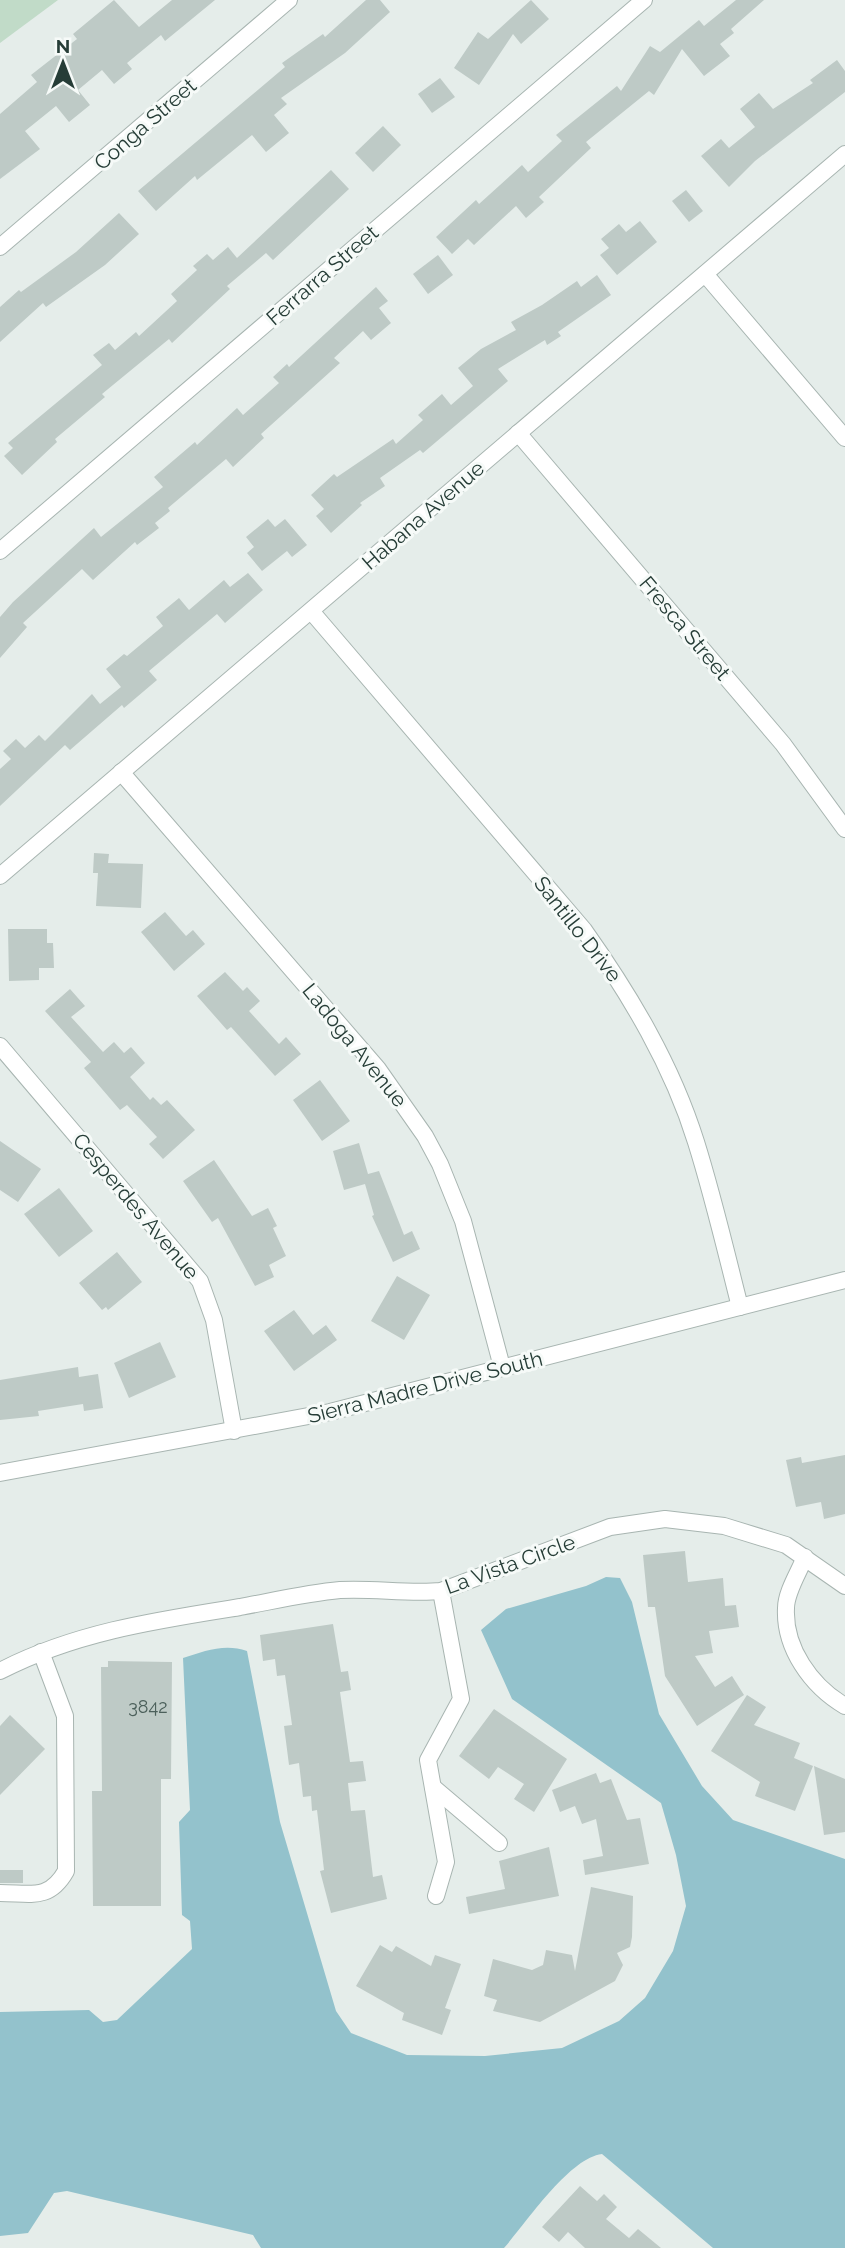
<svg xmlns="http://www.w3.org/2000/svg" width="845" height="2248" viewBox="0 0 845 2248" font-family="Raleway,sans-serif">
  <rect width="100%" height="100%" fill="#e5edea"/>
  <!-- green -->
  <path fill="#c1dbc8" d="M0,0H58L0,43Z"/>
  <!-- water -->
  <path fill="#93c2cc" d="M606,1577L620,1578L632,1602L659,1714L702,1786L733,1820L845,1859V2248H713L602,2154C569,2158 526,2223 504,2248H261L253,2235L67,2191L54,2193L28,2233L0,2236V2012L89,2010L103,2022L117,2020L192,1949L190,1921L182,1915L179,1822L190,1810L183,1658C204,1651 225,1643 247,1651L280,1822L336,2011L351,2033L407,2055L485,2056L562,2048L619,2021L645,1998L673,1951L686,1906L676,1855L661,1803L512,1699L481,1630L506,1609L586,1586Z"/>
  <!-- building -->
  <g fill="#becac6">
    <path d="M114,0L139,27L172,0H215L165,41L161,35L127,63L132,69L114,84L102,70L78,90L90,105L69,122L56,106L25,131L40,149L0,179V114L37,82L31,75L77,39L73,34Z"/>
    <path d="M366,0H380L390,12L345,53L281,98L287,104L274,115L289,133L266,152L252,135L197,180L195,176L156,211L138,191L285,67L282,63L323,34L325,37Z"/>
    <path d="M531,0L549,19L521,44L513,34L479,85L454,68L478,32L488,39Z"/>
    <path d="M736,0H764L731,29L734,33L720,44L730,56L704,76L682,49L654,95L649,91L586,142L591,148L539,197L544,202L526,218L516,206L474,245L468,239L452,254L436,237L476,200L479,204L522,165L528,172L562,141L556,135L617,86L621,91L650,46L660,52L699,20L704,26Z"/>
    <path d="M837,60L845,71V92L755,161L729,187L701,156L721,139L729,148L755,127L740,109L759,93L773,109L813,83L810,80Z"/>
    <path d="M440,78L455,97L432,113L418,94Z"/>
    <path d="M383,126L401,145L373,172L355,153Z"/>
    <path d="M331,170L349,189L273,260L266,253L227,286L230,289L172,343L169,339L102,394L105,397L55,439L57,442L22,475L4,456L13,448L8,443L102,365L93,355L109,343L115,350L136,332L139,336L177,301L171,294L197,270L193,266L207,254L213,260L228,247L237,258Z"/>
    <path d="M686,190L703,211L689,222L672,201Z"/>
    <path d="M119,213L139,234L105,265L46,307L43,303L0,342V307L19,290L21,292L76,252Z"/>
    <path d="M640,221L657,242L617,275L600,255L609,248L601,239L619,224L626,232Z"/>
    <path d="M438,255L453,275L428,294L413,274Z"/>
    <path d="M597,275L611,295L558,332L561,336L547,345L545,340L498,369L508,381L423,453L420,450L380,478L385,486L360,503L362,505L331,533L316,516L324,509L311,495L334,474L337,477L393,439L396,444L423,420L418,415L442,394L451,405L473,386L458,368L481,349L516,330L511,322L542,305L577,281L581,287Z"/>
    <path d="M376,287L388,301L379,308L391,323L371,340L363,331L334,358L340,363L261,434L264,438L233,467L226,459L168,508L170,511L155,523L159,528L137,545L135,542L93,580L82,569L23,623L27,627L0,658V617L13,602L94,528L101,537L163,487L154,477L195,442L197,445L237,408L243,415L279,383L273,377L287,364L289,367Z"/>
    <path d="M268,519L275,527L285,519L307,545L292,557L287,551L262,571L247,553L254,547L246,537Z"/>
    <path d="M248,573L263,590L225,623L217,614L149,671L157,680L124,708L122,705L70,750L65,745L0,806V769L11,759L3,751L16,739L25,748L39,735L45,741L92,694L100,704L121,687L106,669L124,654L127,656L163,626L156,617L179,598L189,610L224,580L230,587Z"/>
    <path d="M94,853L109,854L108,863L143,864L141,908L96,906L98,873H93Z"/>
    <path d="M165,912L186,936L193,930L205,944L174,971L141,932Z"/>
    <path d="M8,929H47V943H53L54,968H39V980L9,981Z"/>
    <path d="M225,972L243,991L247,987L260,1001L249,1011L279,1044L286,1037L301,1054L275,1076L231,1027L227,1030L197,996Z"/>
    <path d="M70,989L85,1006L71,1017L103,1052L114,1042L124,1053L131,1047L145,1063L130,1077L150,1100L153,1097L161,1105L167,1100L195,1130L163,1159L149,1144L157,1137L127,1105L120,1110L84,1068L91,1062L45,1011Z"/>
    <path d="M320,1080L350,1121L322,1141L293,1100Z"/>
    <path d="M0,1141L41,1169L18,1202L0,1190Z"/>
    <path d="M359,1143L368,1174L379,1171L404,1235L412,1231L420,1249L393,1262L372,1216L374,1215L365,1184L344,1190L333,1151Z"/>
    <path d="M214,1160L252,1216L268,1208L277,1226L273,1228L286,1256L269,1265L274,1277L255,1286L218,1218L212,1222L183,1181Z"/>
    <path d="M59,1188L93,1231L59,1257L24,1214Z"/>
    <path d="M117,1252L142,1282L108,1310L106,1307L102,1310L79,1283Z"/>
    <path d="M397,1276L430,1295L404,1340L371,1321Z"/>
    <path d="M294,1310L313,1335L326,1325L337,1340L294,1371L264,1331Z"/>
    <path d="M160,1342L176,1377L129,1398L114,1363Z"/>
    <path d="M78,1367L79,1377L98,1374L103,1408L84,1411L83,1404L38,1411L39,1416L0,1420V1380Z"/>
    <path d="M845,1455V1514L824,1519L821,1502L796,1507L786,1460L801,1457L802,1463Z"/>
    <path d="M685,1551L688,1582L723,1578L725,1606L736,1605L739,1627L709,1631L713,1653L695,1656L715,1687L732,1676L744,1695L697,1726L665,1676L655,1607H648L643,1555Z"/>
    <path d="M333,1624L341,1672L348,1671L351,1690L340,1692L350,1762L363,1761L366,1781L348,1783L351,1811L365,1810L373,1877L382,1875L387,1899L331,1913L320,1871L324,1870L317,1810L312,1811L311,1796L303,1797L299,1763L289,1765L284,1726L292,1725L285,1675L277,1676L275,1659L263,1661L260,1635Z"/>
    <path d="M108,1661L172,1662L171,1779H161V1906H93L92,1791H102L101,1667H108Z"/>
    <path d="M747,1695L766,1707L754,1725L800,1743L794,1758L813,1766L795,1811L755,1796L760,1782L711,1751Z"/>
    <path d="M494,1709L567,1759L534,1812L514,1799L524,1784L498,1767L489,1779L459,1756Z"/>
    <path d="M10,1715L45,1749L0,1795V1726Z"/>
    <path d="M814,1766L845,1779V1832L824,1835Z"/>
    <path d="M596,1773L600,1783L611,1779L627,1820L640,1818L649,1864L585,1875L583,1860L603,1856L596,1819L582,1824L575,1806L560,1812L552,1790Z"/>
    <path d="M549,1847L559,1896L469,1914L466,1897L505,1889L499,1861Z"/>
    <rect x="0" y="1870" width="23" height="13"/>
    <path d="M591,1887L633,1896L632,1937L630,1947L617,1953L623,1965L615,1981L540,2022L493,2011L497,2000L484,1996L493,1959L532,1970L543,1965L546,1950L572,1955L575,1971Z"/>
    <path d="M380,1945L392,1952L396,1946L431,1966L435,1955L461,1964L445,2008L451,2010L442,2035L402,2020L404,2013L356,1986Z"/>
    <path d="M580,2186L597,2201L604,2194L617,2207L606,2219L629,2238L638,2229L661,2248H585L568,2232L559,2242L542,2227Z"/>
  </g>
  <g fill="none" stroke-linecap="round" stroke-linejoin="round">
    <defs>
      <g id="minor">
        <path d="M0,247L289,0"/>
        <path d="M705,274L845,438"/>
        <path d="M518,433L783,744L845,829"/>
        <path d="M0,551L644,0"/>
        <path d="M311,611L584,930C630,995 672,1065 696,1142C713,1196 726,1252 740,1307"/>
        <path d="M121,772L378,1069L425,1136L440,1164L463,1221L502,1367"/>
        <path d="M0,876L845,154"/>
        <path d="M0,1046L200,1281L214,1320L234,1431"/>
        <path d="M0,1473L330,1412L845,1280"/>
        <path d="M805,1557C799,1572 786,1592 786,1608C784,1648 811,1686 845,1706"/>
        <path d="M0,1671C75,1632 158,1620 240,1607C273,1601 307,1593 340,1590C374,1588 407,1594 441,1591L610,1527L665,1519L724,1526L786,1545L845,1586"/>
        <path d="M433,1787L499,1843"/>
        <path d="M0,1893C31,1893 49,1901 66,1871L65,1716L41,1652"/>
        <path d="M436,1896L446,1862L428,1760L461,1699L441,1591"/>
      </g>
    </defs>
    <!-- minor casing -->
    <use href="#minor" stroke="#a8b5b1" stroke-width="18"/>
    <!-- minor -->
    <use href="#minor" stroke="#fff" stroke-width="16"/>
  </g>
  <g text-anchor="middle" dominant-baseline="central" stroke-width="6" stroke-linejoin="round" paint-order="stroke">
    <!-- number labels -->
    <g font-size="18" fill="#4c605b">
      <text x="148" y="1706">3842</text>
    </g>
    <!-- street labels -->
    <g font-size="21" fill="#263d37" stroke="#f6faf8">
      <text transform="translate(145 124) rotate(-41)">Conga Street</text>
      <text transform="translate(322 275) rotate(-41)">Ferrarra Street</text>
      <text transform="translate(423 515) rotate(-41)">Habana Avenue</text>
      <text transform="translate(685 628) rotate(50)">Fresca Street</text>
      <text transform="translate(578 929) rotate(52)">Santillo Drive</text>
      <text transform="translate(355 1045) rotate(51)">Ladoga Avenue</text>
      <text transform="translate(136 1206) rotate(50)">Cesperdes Avenue</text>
      <text transform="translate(425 1387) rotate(-14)">Sierra Madre Drive South</text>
      <text transform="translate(510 1564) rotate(-20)">La Vista Circle</text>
    </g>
  </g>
  <!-- north arrow -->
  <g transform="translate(63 63)" stroke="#f6faf8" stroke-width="5" paint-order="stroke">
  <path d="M0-5L12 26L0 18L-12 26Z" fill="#263d37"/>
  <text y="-10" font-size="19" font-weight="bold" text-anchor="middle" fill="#263d37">N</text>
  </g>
</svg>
